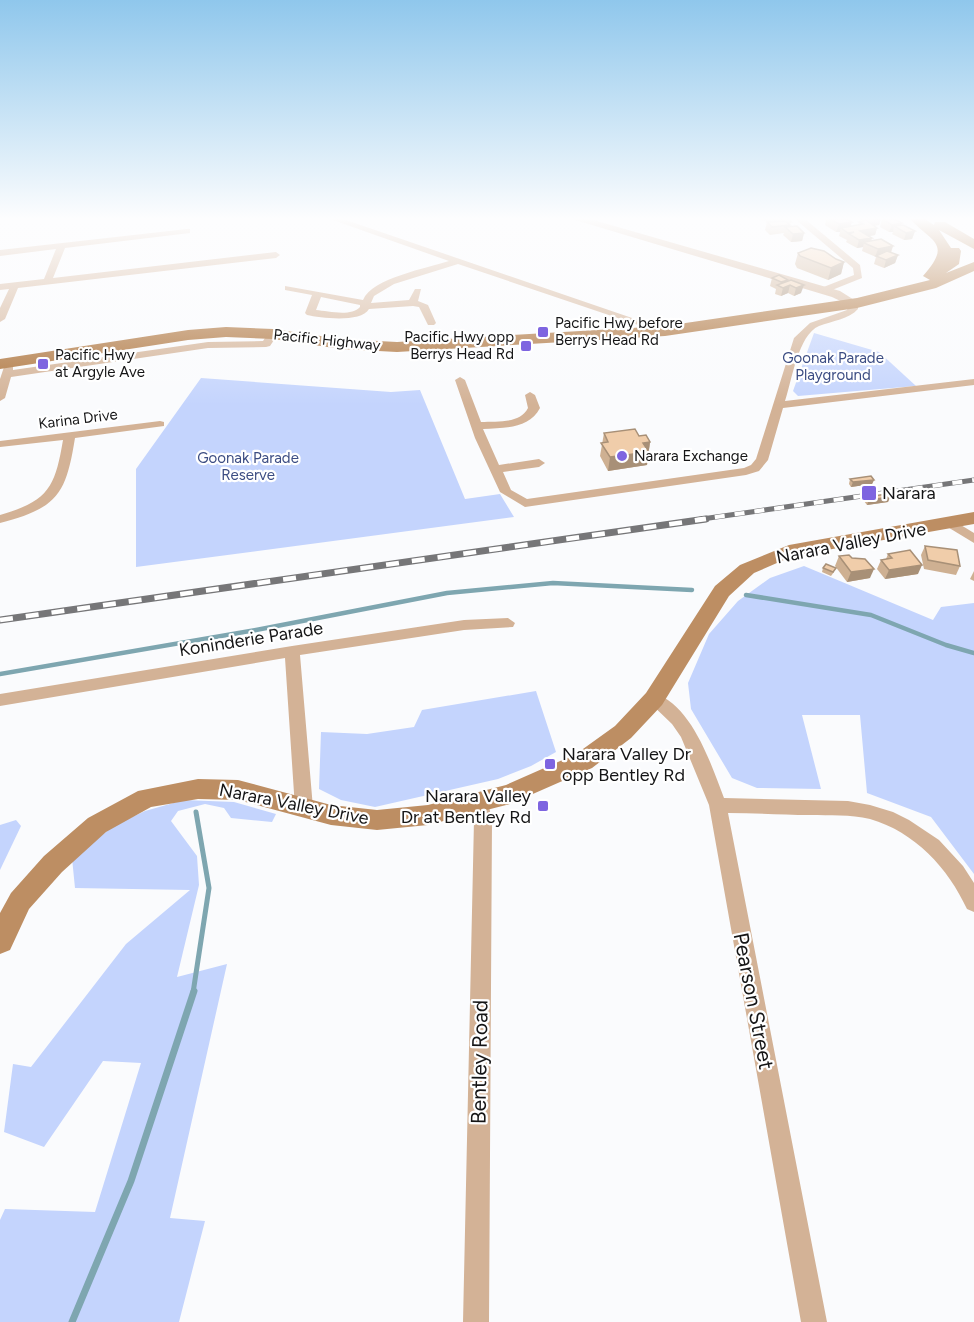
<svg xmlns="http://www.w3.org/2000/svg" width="974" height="1322" viewBox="0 0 974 1322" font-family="Figtree,sans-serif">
  <rect width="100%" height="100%" fill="#fafbfd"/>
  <!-- green -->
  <g fill="#c4d4fd">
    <path d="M814,333L879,352L916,386L798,396L793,391Z"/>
    <path d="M201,378L391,392L420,390L465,499L500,494L514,517L136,567V469Z"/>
    <path d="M804,566L933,620L941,607L974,603V874L931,817L867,793L860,715H802L821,789L757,788L732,778L691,709L688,683L709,634L738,601L770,578Z"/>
    <path d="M536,691L556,752L531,766L498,779L375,807L341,800L319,789L321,732L367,734L414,727L422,710Z"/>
    <path d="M184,800L234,802L276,814L272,822L231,818L224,808L205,804L178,811L171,821L197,856L199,885L177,977L227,964L170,1218L205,1221L179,1322H0V1220L5,1209L95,1212L141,1063L103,1061L44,1147L4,1132L13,1064L31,1067L126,944L190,890L75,888L72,858L115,825L145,811Z"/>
    <path d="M16,820L21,826L0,870V825Z"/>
  </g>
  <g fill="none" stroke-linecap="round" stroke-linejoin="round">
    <!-- stream-far2 -->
    <g stroke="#7ea6b0" stroke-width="4.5">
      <path d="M746,595L871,615L946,645L974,653"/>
      <path d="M0,674L256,630L447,593L553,583L692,590"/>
    </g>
    <!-- stream-far1 -->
    <path stroke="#7ea6b0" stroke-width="5" d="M193,993L209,888L196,812"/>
    <!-- stream -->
    <path stroke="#7ea6b0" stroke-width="7" d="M72,1322L131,1181L194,991"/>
    <!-- minor -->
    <g fill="#d3b296" fill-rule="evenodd">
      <path d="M330,219H343L670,331L662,333L458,264L394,284L374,296L371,303L409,300L415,289H421L418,301L428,305L436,323L434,325H428L419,307L413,306L369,309C361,323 321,318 307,315L305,313L312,295L285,290V286L363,300C372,278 428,268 449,261ZM321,297L360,305V307C351,317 328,311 316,310Z"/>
      <path d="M754,219H788L793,222L789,224Z"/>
      <path d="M795,219H805L860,265L862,278L827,292H821V288L854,275L853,268Z"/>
      <path d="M187,229H190V233L65,248L53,278L276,252L280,255L276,258L18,288L5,319L0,322V308L9,289L0,290V284L44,279L56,249L0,256V250Z"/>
      <path d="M850,301L858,303V309C849,319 832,321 819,326C798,335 792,380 785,401L974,379V385L783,408L768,460L759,471L746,475L525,507L500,492L475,438L455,380L460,377L465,380L481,422C497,421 520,424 528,408L525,395L530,392L535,395L540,408C529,429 504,428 483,429L499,465L539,459L545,463L539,467L503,472L511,490L527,499L744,468L751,465L756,459L794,338L810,323L847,310Z"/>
      <path d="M269,332L278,334L270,346L266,347L208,348L11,377L5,398L0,401V379L5,364H13V370L208,342L263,341Z"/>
      <path d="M160,421L164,422V426L75,438C66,494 58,508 0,523V515C49,501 55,487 63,440L0,447V441Z"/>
      <path d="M951,519L974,533V543L946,526L945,523L946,520Z"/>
      <path d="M508,618L515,623L513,627L464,630L300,655L313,808L310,813L304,815L298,813L295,808L285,658L0,706V694L292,646L464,620Z"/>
      <path d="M654,693C692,705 711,764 724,798L848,801L870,805L893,812L909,820L939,840L963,866L974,883V912L967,909C948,868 915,832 870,819C850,814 830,816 810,815C783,815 756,813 728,813L827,1322H801L709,805L681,737L672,724L646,699L648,695Z"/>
      <path d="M481,796L487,798L492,820L489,1322H463L474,820L472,803L475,798Z"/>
    </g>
    <!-- tertiary -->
    <path fill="#d3b296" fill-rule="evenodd" d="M572,219H590L840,291L859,303L853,307L832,297Z"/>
    <!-- secondary -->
    <path fill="#bd8e63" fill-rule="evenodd" d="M974,512V524L793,556L754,573L729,596L662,705L631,738L592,768L510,804L428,825L377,830L331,825L238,800L198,799L151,807L106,832L62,872L29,909L10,950L0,954V913L11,893L44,856L88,818L138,791L198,779L238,780L331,805L377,810L428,805L506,785L576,754L615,726L646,693L715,586L740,565L789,545Z"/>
    <!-- primary -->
    <path fill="#ad733b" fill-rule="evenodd" d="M910,219H925L934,225L935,222H945L974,239V249L939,230L951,248H959L961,251L959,264L946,273L974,262V271L936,288L857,308L665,336L397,352L341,349L273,339L226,337L188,340L0,369V359L188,330L226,327L273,329L341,339L397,342L665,326L857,298L930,280L923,276C952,243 933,243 910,219Z"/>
    <defs>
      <path id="rail-far1" d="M695,520L974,480"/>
      <path id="rail" d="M0,620L706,519"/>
    </defs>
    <!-- rail-far1 casing -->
    <use href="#rail-far1" stroke="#767678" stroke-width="5"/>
    <!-- rail casing -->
    <use href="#rail" stroke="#767678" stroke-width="7"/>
    <!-- rail-far1 -->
    <use href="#rail-far1" stroke="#fff" stroke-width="4" stroke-dasharray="10" stroke-linecap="butt"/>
    <!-- rail -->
    <use href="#rail" stroke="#fff" stroke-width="4.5" stroke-dasharray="13" stroke-linecap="butt"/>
  </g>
  <!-- wall -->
  <g fill="#ceb092">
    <path d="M822,219H847L852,222L850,227L858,225L859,222L862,221L859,219H881L879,225L874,226L877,228L875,235L870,236L871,240L893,246L891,253L898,255L895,263L884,268L874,264L876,257L862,251L863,247L857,248L846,242L847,240L839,236L840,232H836L825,225L826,220Z"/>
    <path d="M882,219L902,223L901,225L915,231L912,239L904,240L892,234L893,232H889L880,227Z"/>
    <path d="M767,222L790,225L789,227L804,233L802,241L791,242L783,235L784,233L770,235L765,230Z"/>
    <path d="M798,253L844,262L841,274L828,280L797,268L795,264Z"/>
    <path d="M772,278L787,281L791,280L801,293L794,296L788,293L781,296L775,294L776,289L770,286Z"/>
    <path d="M604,433L650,442L647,465L608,471L600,456Z"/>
    <path d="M850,479L874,480L872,484L851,487L849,484Z"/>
    <path d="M866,497H890L888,502L867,505L864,501Z"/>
    <path d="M925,546L960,566L956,575L924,569L921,555Z"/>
    <path d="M888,554L918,574L885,579L877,569L881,560L886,559Z"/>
    <path d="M839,556L870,578L847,582L835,566Z"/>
    <path d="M823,568L834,572L831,576L822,572Z"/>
    <path d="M974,571V581L970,579Z"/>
  </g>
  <!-- shaded-wall -->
  <g fill="#a89077">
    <path d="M872,219H881L879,225L870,226Z"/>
    <path d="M852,222L849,230L841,228L840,232H836L839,224Z"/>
    <path d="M902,223L900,229L894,226L893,232H889L892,225Z"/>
    <path d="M877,228L875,235L858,238L860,231Z"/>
    <path d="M915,231L912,239L904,240L906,233Z"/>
    <path d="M804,233L802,241L791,242L793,234Z"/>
    <path d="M872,238L870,246L864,243L863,247L857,248L859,240Z"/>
    <path d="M893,246L890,254L876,256L875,257L878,249Z"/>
    <path d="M898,255L895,263L884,268L886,260Z"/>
    <path d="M844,262L841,274L828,280L831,268Z"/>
    <path d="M788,280L786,287L790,285L788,293L781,296L783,288L780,287L781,282Z"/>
    <path d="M804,285L801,293L794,296L796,288Z"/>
    <path d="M650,442L647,465L608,471L610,457L643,443Z"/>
    <path d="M874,480L872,484L851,487L853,482Z"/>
    <path d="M890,497L888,502L867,505L869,500Z"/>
    <path d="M922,565L918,574L885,579L889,570Z"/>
    <path d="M874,569L870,578L847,582L851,572Z"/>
  </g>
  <!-- building -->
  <g fill="#f0cdaa" stroke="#a89077" stroke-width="1.5">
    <path d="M830,219H847L852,222L839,224Z"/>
    <path d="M882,219H894L902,223L892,225Z"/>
    <path d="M866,220L877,228L860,231L872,238L859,240L849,234L854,232L848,233L841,228L863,224L859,222Z"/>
    <path d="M785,221L790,225L772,227L767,222Z"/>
    <path d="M903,225L915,231L906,233L894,226Z"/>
    <path d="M797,226L804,233L793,234L785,227Z"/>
    <path d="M881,239L893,246L878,249L864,243L865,242Z"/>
    <path d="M811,248L824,251L836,259L844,262L831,268L800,256L798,253Z"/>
    <path d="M887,251L898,255L886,260L876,256Z"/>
    <path d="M779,275L788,280L781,282L772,278Z"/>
    <path d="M791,280L804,285L796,288L790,285L783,288L777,285Z"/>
    <path d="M635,429L639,436L646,435L650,442L643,443L649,452L610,457L601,443L608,442L604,433Z"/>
    <path d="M871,476L874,480L853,482L850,479Z"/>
    <path d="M887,494L890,497L869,500L866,497Z"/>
    <path d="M925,546L957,550L960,566L928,560Z"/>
    <path d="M910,550L922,565L889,570L881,560L892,558L888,554Z"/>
    <path d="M849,555L852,558L865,559L874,569L851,572L839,556Z"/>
    <path d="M826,564L836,568L833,572L823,568Z"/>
  </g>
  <!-- sky -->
  <linearGradient id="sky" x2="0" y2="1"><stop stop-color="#8fc7ec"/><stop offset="0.54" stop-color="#fdfdfe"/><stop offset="1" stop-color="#fdfdfe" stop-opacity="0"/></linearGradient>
  <rect width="974" height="405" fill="url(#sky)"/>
  <!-- markers -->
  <g fill="#7e65e0" stroke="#fff" stroke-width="2">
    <rect x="537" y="326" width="12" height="12" rx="3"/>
    <rect x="520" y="340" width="12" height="12" rx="3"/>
    <rect x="37" y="358" width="12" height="12" rx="3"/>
    <circle cx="622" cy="456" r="6"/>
    <rect x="861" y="485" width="16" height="16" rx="3"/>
    <rect x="544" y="758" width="12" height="12" rx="3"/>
    <rect x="537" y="800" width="12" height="12" rx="3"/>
  </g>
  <g text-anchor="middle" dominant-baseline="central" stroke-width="4.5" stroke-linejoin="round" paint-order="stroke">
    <!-- far-poi labels -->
    <g font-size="15" fill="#151516" stroke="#fff" text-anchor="start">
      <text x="555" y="323">Pacific Hwy before<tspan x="555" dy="17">Berrys Head Rd</tspan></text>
      <text x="514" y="337" text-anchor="end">Pacific Hwy opp<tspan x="514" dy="17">Berrys Head Rd</tspan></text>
      <text x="55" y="355">Pacific Hwy<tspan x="55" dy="17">at Argyle Ave</tspan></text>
      <text x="634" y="456">Narara Exchange</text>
    </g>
    <!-- far-street labels -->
    <g font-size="15" fill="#151516" stroke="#fff">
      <text transform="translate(327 340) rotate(6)">Pacific Highway</text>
      <text transform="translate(78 419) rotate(-7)">Karina Drive</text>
    </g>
    <!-- far-park labels -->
    <g font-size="15" fill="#3c4d83" stroke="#fff">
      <text x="833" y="358">Goonak Parade<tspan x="833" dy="17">Playground</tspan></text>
      <text x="248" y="458">Goonak Parade<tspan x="248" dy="17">Reserve</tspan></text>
    </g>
    <!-- poi labels -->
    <g font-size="18" fill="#151516" stroke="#fff" text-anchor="start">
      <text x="882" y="493">Narara</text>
      <text x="562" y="754">Narara Valley Dr<tspan x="562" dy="21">opp Bentley Rd</tspan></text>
      <text x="531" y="796" text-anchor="end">Narara Valley<tspan x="531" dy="21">Dr at Bentley Rd</tspan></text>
    </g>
    <!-- street labels -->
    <g font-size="18" fill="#151516" stroke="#fff">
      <text transform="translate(851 543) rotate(-11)">Narara Valley Drive</text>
      <text transform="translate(251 639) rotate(-9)">Koninderie Parade</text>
      <text transform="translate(294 804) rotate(11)">Narara Valley Drive</text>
    </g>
    <!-- near-street labels -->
    <g font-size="21" fill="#151516" stroke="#fff">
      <text transform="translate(754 1001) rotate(79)">Pearson Street</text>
      <text transform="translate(479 1062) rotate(-89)">Bentley Road</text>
    </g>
  </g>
</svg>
